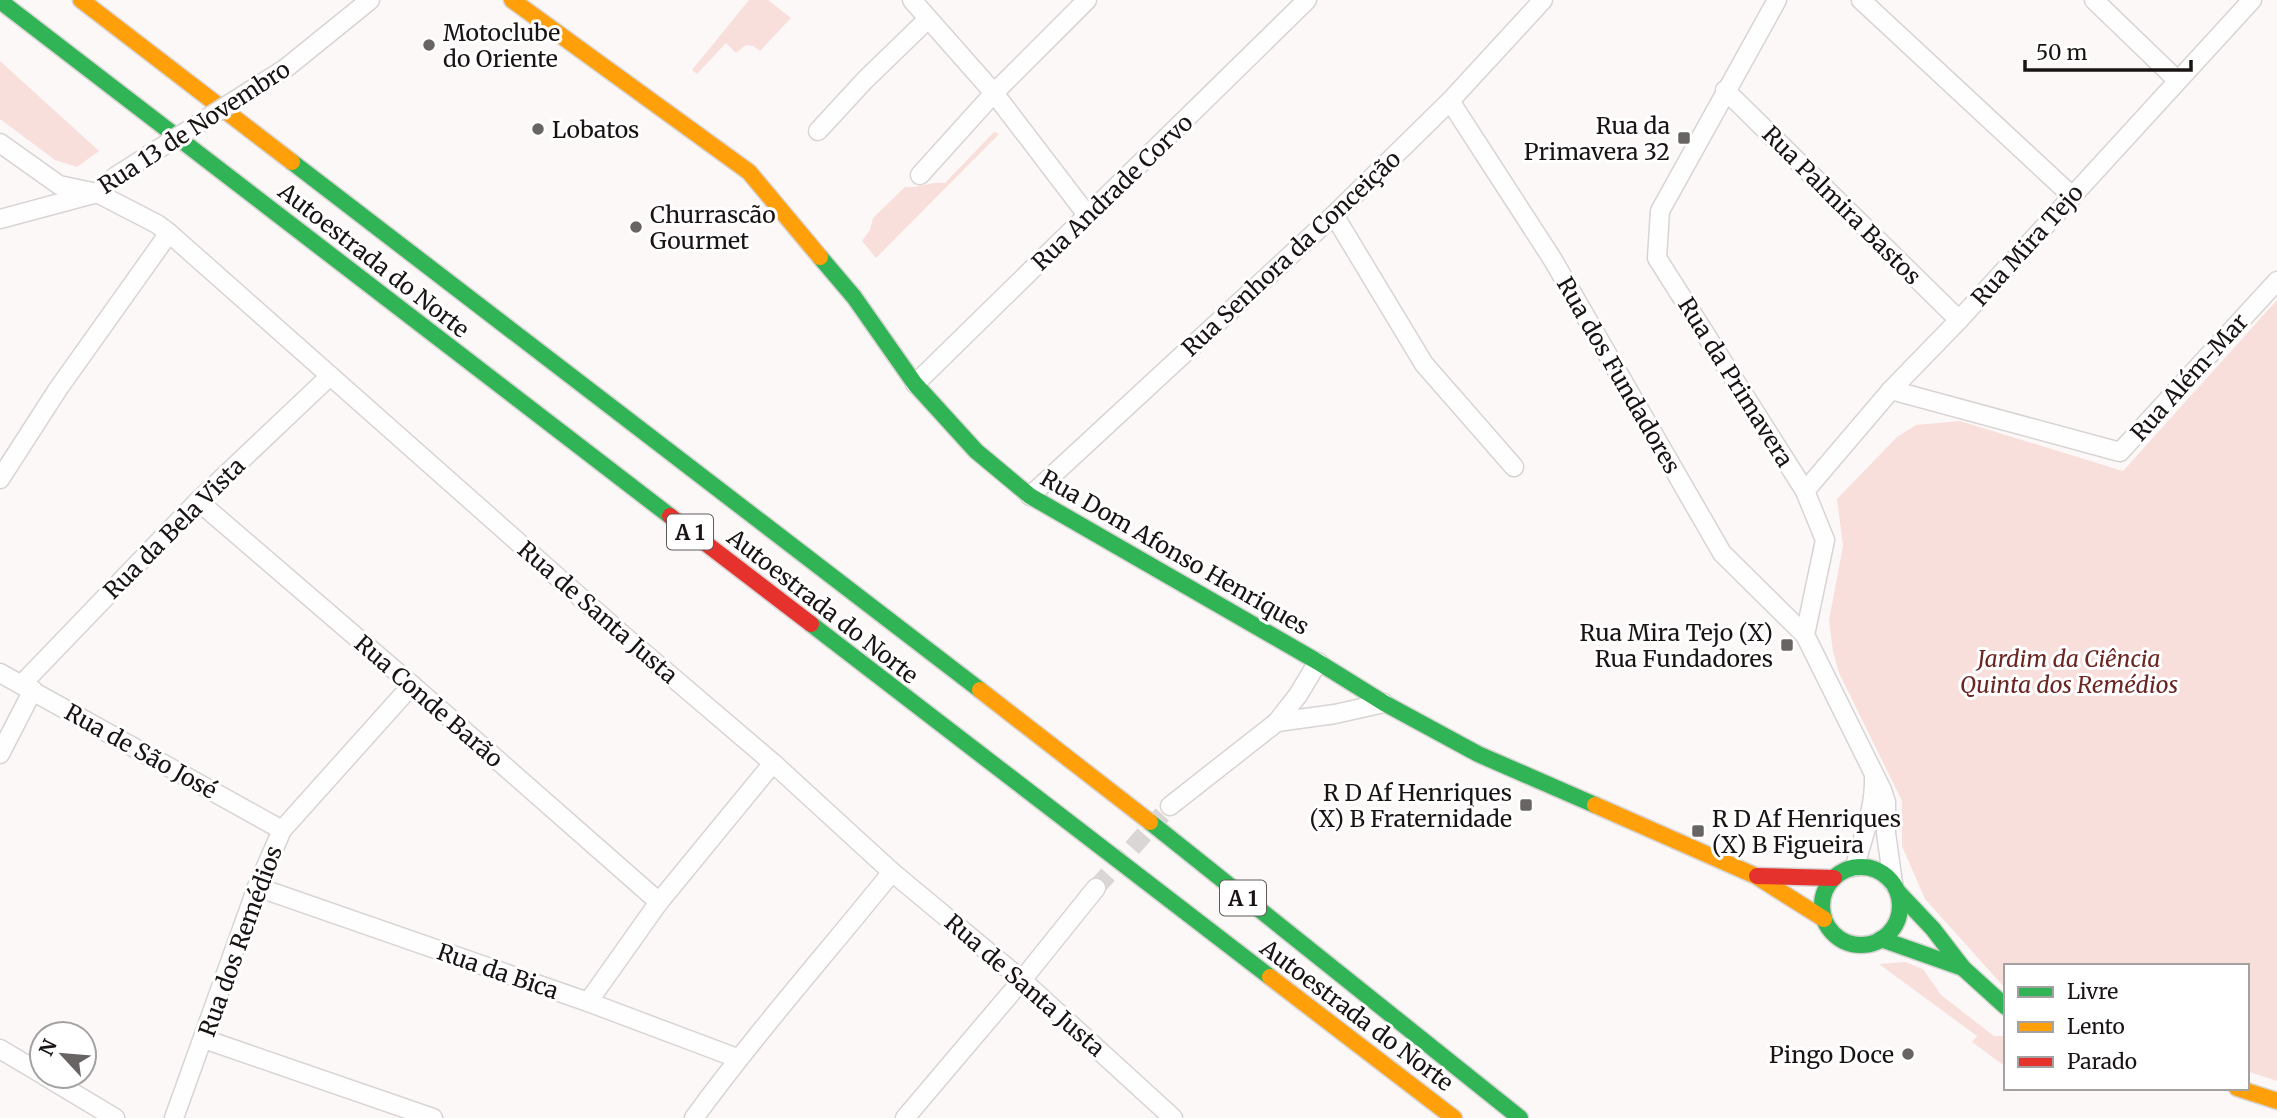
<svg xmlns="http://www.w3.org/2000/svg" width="2277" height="1118" viewBox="0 0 2277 1118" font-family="Merriweather,serif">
  <rect width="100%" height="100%" fill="#fcf8f7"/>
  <!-- green -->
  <g fill="#f9dfdc">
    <path d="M749,0H768L791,18L760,51L753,46L746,45L736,53L726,43L697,74L692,70Z"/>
    <path d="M0,61L99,151L77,167L55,160L0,119Z"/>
    <path d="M994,132L999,134L876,258L862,241L870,230L873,218L905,187C920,188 930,181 945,183Z"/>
    <path d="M2277,300V1081L2247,1071V966H2006L2004,987L1925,899L1902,846V801L1839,673L1833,652L1829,620L1843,546L1837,499L1897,437L1916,425L1960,421L2123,471Z"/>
    <path d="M1905,962L1923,969L1941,995L1994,1036H2006V1067L1972,1042L1977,1036L1879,964Z"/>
  </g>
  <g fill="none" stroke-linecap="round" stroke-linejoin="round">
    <!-- street-tunnel -->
    <path stroke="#dad6d5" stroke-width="18" stroke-dasharray="18 9" stroke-linecap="butt" d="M1096,888L1170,806"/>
    <defs>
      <g id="street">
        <path d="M912,0L994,93L1088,216"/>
        <path d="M1777,0L1660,211L1657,258L1805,491L1825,540L1805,635L1882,790L1886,802V833L1893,883"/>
        <path d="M1861,0L2072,196"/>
        <path d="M2094,0L2177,80"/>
        <path d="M286,68L370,0"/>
        <path d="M1725,90L1959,320"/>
        <path d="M1450,101L1553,260L1722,553L1805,635"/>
        <path d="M818,131L865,80L928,19"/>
        <path d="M0,143L59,185L97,193L157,224L169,233L623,635L773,763L892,872L1022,980L1173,1118"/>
        <path d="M920,175L994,93L1087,0"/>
        <path d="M1334,215L1424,364L1514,467"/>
        <path d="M0,219L97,193L116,176"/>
        <path d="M915,384L1307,0"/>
        <path d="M1891,390L2120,452L2277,281"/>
        <path d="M0,479L58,389L169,233"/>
        <path d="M1805,491L1891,390L1959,320L2252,0"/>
        <path d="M1030,496L1334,215L1450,101L1543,0"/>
        <path d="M198,501L412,685L659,902"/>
        <path d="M0,673L282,830"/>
        <path d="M22,684L198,501L330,376"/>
        <path d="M1277,722L1335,714L1384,703"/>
        <path d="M0,754L33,690"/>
        <path d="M1170,806L1277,722L1298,695L1318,662"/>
        <path d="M1855,867C1862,838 1875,809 1874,778"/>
        <path d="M257,887L588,1002L737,1058"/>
        <path d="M588,1002L659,902L773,763"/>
        <path d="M204,1039L433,1118"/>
        <path d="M0,1049L42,1074"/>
        <path d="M45,1076L115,1118"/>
        <path d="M174,1118L257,887L282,830L412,685"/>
        <path d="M694,1118C756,1033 826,954 892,872"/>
        <path d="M905,1118L1022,980L1096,888"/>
      </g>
      <g id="fast">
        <path d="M0,1L670,516"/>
        <path d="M292,162L980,690"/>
        <path d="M820,257L854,297L915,384L976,451L1030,496L1318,662L1384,703L1478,754L1595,805"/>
        <path d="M811,624L1270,977"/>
        <path d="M1150,822L1520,1118"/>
        <circle cx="1861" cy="906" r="39"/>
        <path d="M1898,892L1933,929L1963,968L2006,1007"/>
        <path d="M1881,939L1963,968"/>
      </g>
      <g id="slow">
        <path d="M81,0L292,162"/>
        <path d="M512,0L749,172L820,257"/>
        <path d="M980,690L1150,822"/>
        <path d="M1595,805L1756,876L1824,919"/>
        <path d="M1270,977L1454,1118"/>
        <path d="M2237,1088L2277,1101"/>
      </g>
      <g id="jam">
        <path d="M670,516L811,624"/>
        <path d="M1757,876L1834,878"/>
      </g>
    </defs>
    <!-- street casing -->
    <use href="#street" stroke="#d8d4d3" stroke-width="21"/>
    <!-- fast casing -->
    <use href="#fast" stroke="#d8d4d3" stroke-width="19"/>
    <!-- slow casing -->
    <use href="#slow" stroke="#d8d4d3" stroke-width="19"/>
    <!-- jam casing -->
    <use href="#jam" stroke="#d8d4d3" stroke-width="19"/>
    <!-- street -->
    <use href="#street" stroke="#fffefe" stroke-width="18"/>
    <!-- fast -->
    <use href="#fast" stroke="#30b455" stroke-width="16"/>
    <!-- slow -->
    <use href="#slow" stroke="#ff9f0a" stroke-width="16"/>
    <!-- jam -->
    <use href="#jam" stroke="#e5322d" stroke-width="16"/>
    <defs>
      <path id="street-bridge" d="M116,176L286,68"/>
    </defs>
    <!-- street-bridge casing -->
    <use href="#street-bridge" stroke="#d8d4d3" stroke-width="21" stroke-linecap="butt"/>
    <!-- street-bridge -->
    <use href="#street-bridge" stroke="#fffefe" stroke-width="18"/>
  </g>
  <!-- markers -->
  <g fill="#686463" stroke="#fff" stroke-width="2.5">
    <circle cx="429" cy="45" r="7"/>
    <circle cx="538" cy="129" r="7"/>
    <rect x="1677" y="131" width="14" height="14" rx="3.5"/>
    <circle cx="636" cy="227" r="7"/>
    <rect x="1780" y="638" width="14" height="14" rx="3.5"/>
    <rect x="1519" y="798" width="14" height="14" rx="3.5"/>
    <rect x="1691" y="824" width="14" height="14" rx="3.5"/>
    <circle cx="1908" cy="1054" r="7"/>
  </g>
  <g text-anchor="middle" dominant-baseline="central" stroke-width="6" stroke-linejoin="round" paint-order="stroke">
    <!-- shield labels -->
    <g fill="#fff" stroke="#5e5a5a" stroke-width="2">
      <rect x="667" y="514.5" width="46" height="35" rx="5"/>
      <rect x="1220" y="880.5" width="46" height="35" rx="5"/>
    </g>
    <g font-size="21" font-weight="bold" fill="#191413">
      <text x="690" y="532">A 1</text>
      <text x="1243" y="898">A 1</text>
    </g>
    <!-- poi labels -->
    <g font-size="23" fill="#191413" stroke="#fff" text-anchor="start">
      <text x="443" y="32">Motoclube<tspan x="443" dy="26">do Oriente</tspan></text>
      <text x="1670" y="125" text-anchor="end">Rua da<tspan x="1670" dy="26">Primavera 32</tspan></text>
      <text x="552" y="129">Lobatos</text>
      <text x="650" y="214">Churrascão<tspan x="650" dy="26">Gourmet</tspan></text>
      <text x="1773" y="632" text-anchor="end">Rua Mira Tejo (X)<tspan x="1773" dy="26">Rua Fundadores</tspan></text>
      <text x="1512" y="792" text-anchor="end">R D Af Henriques<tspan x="1512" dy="26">(X) B Fraternidade</tspan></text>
      <text x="1712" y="818">R D Af Henriques<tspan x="1712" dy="26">(X) B Figueira</tspan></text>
      <text x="1894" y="1054" text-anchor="end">Pingo Doce</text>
    </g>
    <!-- street labels -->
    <g font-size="23" fill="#191413" stroke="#fff">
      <text transform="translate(194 127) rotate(-33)">Rua 13 de Novembro</text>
      <text transform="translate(1112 192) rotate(-44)">Rua Andrade Corvo</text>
      <text transform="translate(1842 205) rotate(45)">Rua Palmira Bastos</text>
      <text transform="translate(2027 245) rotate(-48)">Rua Mira Tejo</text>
      <text transform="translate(1291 253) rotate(-43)">Rua Senhora da Conceição</text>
      <text transform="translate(374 260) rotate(38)">Autoestrada do Norte</text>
      <text transform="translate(1619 375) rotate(60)">Rua dos Fundadores</text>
      <text transform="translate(2189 377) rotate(-48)">Rua Além-Mar</text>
      <text transform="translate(1736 382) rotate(58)">Rua da Primavera</text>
      <text transform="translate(174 528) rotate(-45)">Rua da Bela Vista</text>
      <text transform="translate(1175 552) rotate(30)">Rua Dom Afonso Henriques</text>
      <text transform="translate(823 606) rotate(38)">Autoestrada do Norte</text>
      <text transform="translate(598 612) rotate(41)">Rua de Santa Justa</text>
      <text transform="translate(429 701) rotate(41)">Rua Conde Barão</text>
      <text transform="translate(141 751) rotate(29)">Rua de São José</text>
      <text transform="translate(240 941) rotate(-70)">Rua dos Remédios</text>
      <text transform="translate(498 971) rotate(19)">Rua da Bica</text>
      <text transform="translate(1025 985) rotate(41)">Rua de Santa Justa</text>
      <text transform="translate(1357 1015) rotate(37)">Autoestrada do Norte</text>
    </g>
    <!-- park labels -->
    <g font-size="23" font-style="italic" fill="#6b2522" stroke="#fff">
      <text x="2069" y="658">Jardim da Ciência<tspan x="2069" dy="26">Quinta dos Remédios</tspan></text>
    </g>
  </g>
  <!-- legend -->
  <rect x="2004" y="964" width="245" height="126" fill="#ffffff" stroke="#a3a1a1" stroke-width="2"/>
  <rect x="2018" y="987" width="35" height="10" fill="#30b455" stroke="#a3a1a1" stroke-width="2"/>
  <text x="2067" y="999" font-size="21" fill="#191413">Livre</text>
  <rect x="2018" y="1022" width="35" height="10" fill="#ff9f0a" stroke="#a3a1a1" stroke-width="2"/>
  <text x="2067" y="1034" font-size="21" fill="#191413">Lento</text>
  <rect x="2018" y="1057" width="35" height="10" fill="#e5322d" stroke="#a3a1a1" stroke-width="2"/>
  <text x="2067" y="1069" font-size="21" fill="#191413">Parado</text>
  <!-- north arrow -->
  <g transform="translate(63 1055) rotate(296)"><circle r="33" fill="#ffffff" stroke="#a3a1a1" stroke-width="2"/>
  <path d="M0-5L12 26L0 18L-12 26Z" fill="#686463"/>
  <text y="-10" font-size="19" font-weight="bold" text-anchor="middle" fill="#191413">N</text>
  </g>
  <!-- scale -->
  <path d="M2025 60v10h166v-10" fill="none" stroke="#191413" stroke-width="3.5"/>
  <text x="2036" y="60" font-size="21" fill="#191413" stroke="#ffffff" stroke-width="5" paint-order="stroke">50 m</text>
</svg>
